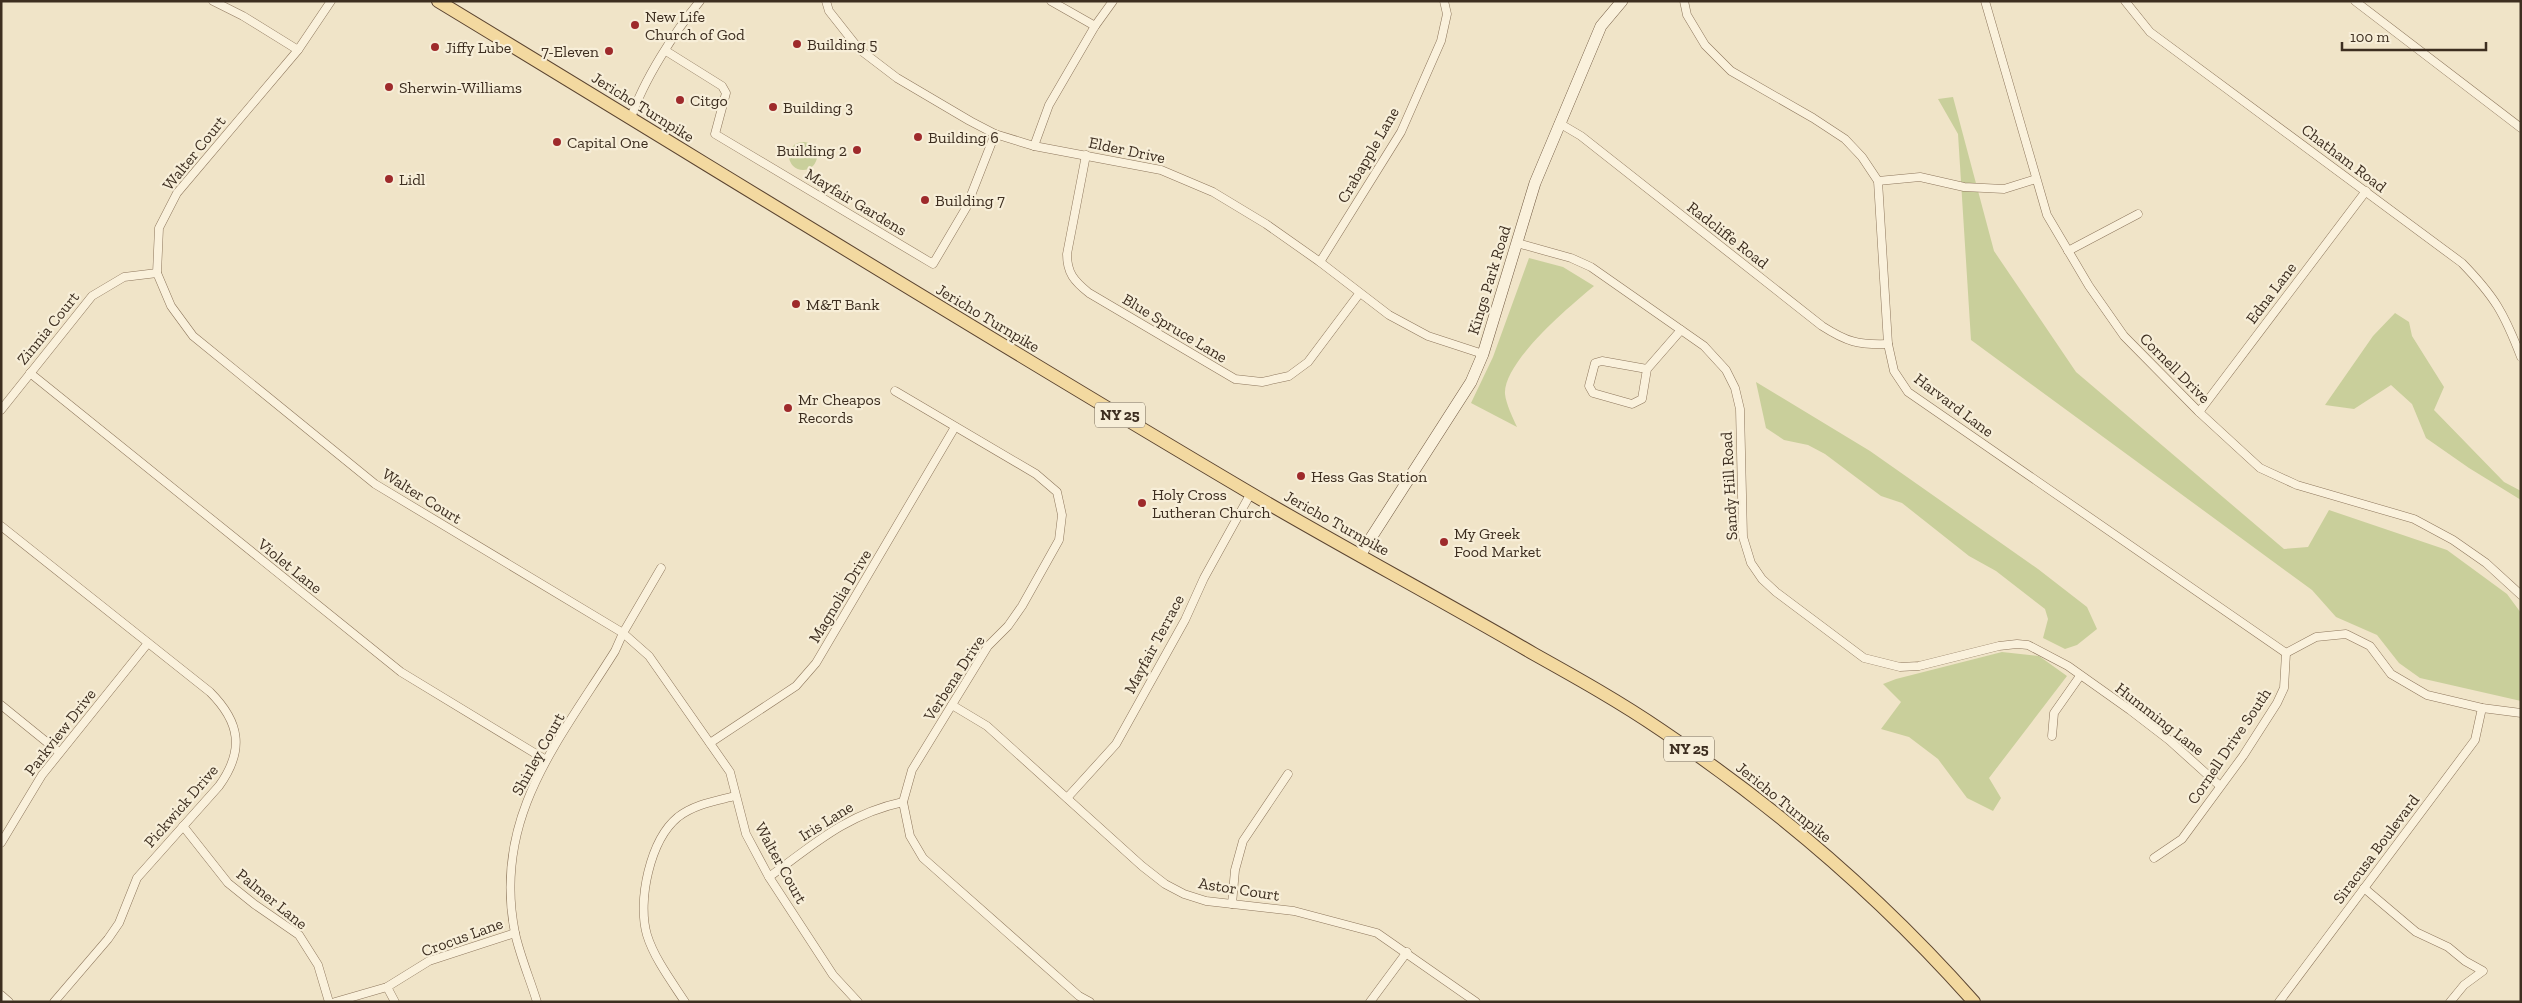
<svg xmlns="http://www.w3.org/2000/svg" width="2522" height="1003" viewBox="0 0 2522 1003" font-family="'Zilla Slab',serif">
  <rect width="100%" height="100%" fill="#f0e4c8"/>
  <!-- green -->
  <g fill="#c9cf9b">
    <path d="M1953,97L1994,251L2076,372L2284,549L2308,547L2329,510L2447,550L2507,594L2521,613V701L2420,678L2399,663L2377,635L2336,617L2312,590L1971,340L1958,134L1938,99Z"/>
    <circle cx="803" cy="156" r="14"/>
    <path d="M1529,258L1563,267L1594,286C1571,305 1503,362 1505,394C1506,404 1513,418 1517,427L1471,403L1493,357Z"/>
    <path d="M2395,313L2409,322L2412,336L2444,387L2434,410L2504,482L2521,491V500L2469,468L2426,438L2412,404L2391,385L2354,409L2325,405L2373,336Z"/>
    <path d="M1756,382L1870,451L2038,569L2087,607L2097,629L2077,645L2065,649L2043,638L2048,619L2045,609L1996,571L1969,556L1902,503L1881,496L1825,454L1808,445L1784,440L1766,428Z"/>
    <path d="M2002,652L2039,656L2067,676L1989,778L2001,798L1993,811L1967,798L1938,759L1909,737L1881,729L1901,702L1883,684L1896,679Z"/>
  </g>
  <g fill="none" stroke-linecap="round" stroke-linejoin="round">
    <defs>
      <g id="street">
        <path d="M213,1L243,16L298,50"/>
        <path d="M331,1L298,50L177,193L159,228L157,273L171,306L193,336L375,484L623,633L649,656L730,772L746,834L769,877L833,975L858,1002"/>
        <path d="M826,1L829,11L859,49L897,78L970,121L995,134L1034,146L1161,170L1213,192L1266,224L1320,262L1389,315L1428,336L1483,354"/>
        <path d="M1051,1L1095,26"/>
        <path d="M1684,1L1687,15L1705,45L1731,71L1813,118L1845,139L1862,157L1878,181L1888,344L1894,371L1908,392L2286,653"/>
        <path d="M1985,1L2047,215L2089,286L2124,336L2199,412L2260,468L2297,485L2414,519L2453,540L2486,563L2521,595"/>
        <path d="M2125,1L2150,32L2462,263C2495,297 2504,313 2521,357"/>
        <path d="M2355,1L2521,128"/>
        <path d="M666,51L722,86L726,93L715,134L933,264L966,208L995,134"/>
        <path d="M631,118C643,81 675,31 700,1"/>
        <path d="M1559,123L1581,136L1822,326C1847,342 1858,345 1888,344"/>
        <path d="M1034,146L1049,105L1095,26L1113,1"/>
        <path d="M1086,155L1067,254C1067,273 1074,281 1089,293L1235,379L1262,382L1289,376L1308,362L1359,294"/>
        <path d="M1878,181L1920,177L1964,187L2004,189L2036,179"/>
        <path d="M1517,243L1571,258L1591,267L1704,346L1726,370L1735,388L1740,409L1743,537L1751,563L1762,579L1776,592L1864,658L1900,667L1919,666L1999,646L2017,644L2028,645L2068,666L2130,710L2169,740L2220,786"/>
        <path d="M2068,251L2138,214"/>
        <path d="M1320,262L1401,132L1441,41L1447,14L1444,1"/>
        <path d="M1647,369L1642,399L1632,404L1593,393L1589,386L1595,363L1602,361L1647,369L1681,330"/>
        <path d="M30,373L401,672L546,760"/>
        <path d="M895,391L1036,474L1057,492L1062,515L1059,540L1022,606L1008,626L988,646L912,770L903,802L910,836L923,858L1079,996L1090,1002"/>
        <path d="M1,410L92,296L124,277L157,273"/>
        <path d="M2199,412L2366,191"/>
        <path d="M1,526L210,692C240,722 245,750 219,786L137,878L119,923L108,939L54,1002"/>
        <path d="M2286,653L2316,637L2346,634L2370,646L2391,674L2427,695L2482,708L2521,713"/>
        <path d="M1,705L59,752"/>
        <path d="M952,705L987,726L1142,866L1165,884L1184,894L1206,901L1294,911L1377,933L1476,1002"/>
        <path d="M2052,736L2054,713L2080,676"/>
        <path d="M710,743L796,686L816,663L955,427"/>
        <path d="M1067,798L1116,744L1185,620L1204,578L1251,493"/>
        <path d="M183,826L228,883L254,904L299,935L318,965L329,1002"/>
        <path d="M1,843L42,775L148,643"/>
        <path d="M2154,858L2182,839L2243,756L2277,703L2284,688L2286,653"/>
        <path d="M769,877C814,844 847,814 903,802"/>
        <path d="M2364,888L2416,932L2448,947L2465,961L2483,971L2464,985L2450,1002"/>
        <path d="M1232,904L1235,870L1243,841L1288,774"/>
        <path d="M387,987L395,1002"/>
        <path d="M1,995L9,1002"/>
        <path d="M335,1002L387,987L429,961L515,933"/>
        <path d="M537,1002C530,979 520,956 515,933C492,818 558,742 615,651L623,633L661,568"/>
        <path d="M685,1002C672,982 654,958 647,935C637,901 650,840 678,817C695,804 716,801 735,796"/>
        <path d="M1370,1002L1407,952"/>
        <path d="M2279,1002L2475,740L2482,708"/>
      </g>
      <path id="secondary" d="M1360,555L1471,382L1483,354L1535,183L1601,26L1622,1"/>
      <path id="primary" d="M438,1C707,164 974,330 1245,490C1340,546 1438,598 1534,654C1577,678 1620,702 1661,730C1776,807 1882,898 1974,1002"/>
    </defs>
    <!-- street casing -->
    <use href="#street" stroke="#8d765c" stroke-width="9"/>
    <!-- secondary casing -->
    <use href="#secondary" stroke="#6f573f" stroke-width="12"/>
    <!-- primary casing -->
    <use href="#primary" stroke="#5b4430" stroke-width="14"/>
    <!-- street -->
    <use href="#street" stroke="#faf1dc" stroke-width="8"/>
    <!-- secondary -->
    <use href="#secondary" stroke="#faf1dc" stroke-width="11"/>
    <!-- primary -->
    <use href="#primary" stroke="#f3d9a0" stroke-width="12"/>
  </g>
  <!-- markers -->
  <g fill="#9e2a2b" stroke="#f7eed8" stroke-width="2">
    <circle cx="635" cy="25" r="5"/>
    <circle cx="797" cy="44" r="5"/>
    <circle cx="435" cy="47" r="5"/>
    <circle cx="609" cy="51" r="5"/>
    <circle cx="389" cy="87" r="5"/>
    <circle cx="680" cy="100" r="5"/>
    <circle cx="773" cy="107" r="5"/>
    <circle cx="918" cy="137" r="5"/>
    <circle cx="557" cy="142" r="5"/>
    <circle cx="857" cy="150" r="5"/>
    <circle cx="389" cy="179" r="5"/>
    <circle cx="925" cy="200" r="5"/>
    <circle cx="796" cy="304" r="5"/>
    <circle cx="788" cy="408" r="5"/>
    <circle cx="1301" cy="476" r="5"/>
    <circle cx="1142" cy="503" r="5"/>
    <circle cx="1444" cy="542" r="5"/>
  </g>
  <g text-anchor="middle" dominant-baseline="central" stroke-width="4.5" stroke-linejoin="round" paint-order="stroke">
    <!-- shield labels -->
    <g fill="#f7eed8" stroke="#756857" stroke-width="1">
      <rect x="1095" y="402.5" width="50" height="25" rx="4"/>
      <rect x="1664" y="736.5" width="50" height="25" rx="4"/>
    </g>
    <g font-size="15" font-weight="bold" fill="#3d2e20">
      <text x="1120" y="415">NY 25</text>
      <text x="1689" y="749">NY 25</text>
    </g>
    <!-- poi labels -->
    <g font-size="16" fill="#3d2e20" stroke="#f7eed8" text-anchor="start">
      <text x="645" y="16">New Life<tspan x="645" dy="18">Church of God</tspan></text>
      <text x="807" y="44">Building 5</text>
      <text x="445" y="47">Jiffy Lube</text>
      <text x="599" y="51" text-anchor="end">7-Eleven</text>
      <text x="399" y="87">Sherwin-Williams</text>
      <text x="690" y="100">Citgo</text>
      <text x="783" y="107">Building 3</text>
      <text x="928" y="137">Building 6</text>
      <text x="567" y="142">Capital One</text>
      <text x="847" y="150" text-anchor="end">Building 2</text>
      <text x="399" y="179">Lidl</text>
      <text x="935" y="200">Building 7</text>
      <text x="806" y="304">M&amp;T Bank</text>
      <text x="798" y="399">Mr Cheapos<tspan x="798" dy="18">Records</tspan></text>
      <text x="1311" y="476">Hess Gas Station</text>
      <text x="1152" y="494">Holy Cross<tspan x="1152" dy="18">Lutheran Church</tspan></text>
      <text x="1454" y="533">My Greek<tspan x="1454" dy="18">Food Market</tspan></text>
    </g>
    <!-- street labels -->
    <g font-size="16" fill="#3d2e20" stroke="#f7eed8">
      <text transform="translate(643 107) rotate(32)">Jericho Turnpike</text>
      <text transform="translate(1127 150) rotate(12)">Elder Drive</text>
      <text transform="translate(194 153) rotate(-51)">Walter Court</text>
      <text transform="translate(1368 155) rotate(-60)">Crabapple Lane</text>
      <text transform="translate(2344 158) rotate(37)">Chatham Road</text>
      <text transform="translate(856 202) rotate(31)">Mayfair Gardens</text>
      <text transform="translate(1728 235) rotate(38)">Radcliffe Road</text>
      <text transform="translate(1489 280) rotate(-73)">Kings Park Road</text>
      <text transform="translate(2271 293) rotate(-53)">Edna Lane</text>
      <text transform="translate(988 318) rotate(31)">Jericho Turnpike</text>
      <text transform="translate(48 328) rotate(-51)">Zinnia Court</text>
      <text transform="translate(1175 328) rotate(31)">Blue Spruce Lane</text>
      <text transform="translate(2175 368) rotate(45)">Cornell Drive</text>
      <text transform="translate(1954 405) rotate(37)">Harvard Lane</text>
      <text transform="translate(1729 486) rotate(-93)">Sandy Hill Road</text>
      <text transform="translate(422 496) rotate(32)">Walter Court</text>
      <text transform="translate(1337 523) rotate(29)">Jericho Turnpike</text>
      <text transform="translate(290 566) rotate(39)">Violet Lane</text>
      <text transform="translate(840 596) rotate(-59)">Magnolia Drive</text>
      <text transform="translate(1154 644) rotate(-62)">Mayfair Terrace</text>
      <text transform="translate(954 678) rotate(-57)">Verbena Drive</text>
      <text transform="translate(2160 719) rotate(38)">Humming Lane</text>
      <text transform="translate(60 732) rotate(-52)">Parkview Drive</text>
      <text transform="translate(2229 746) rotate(-56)">Cornell Drive South</text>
      <text transform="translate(538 754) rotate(-61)">Shirley Court</text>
      <text transform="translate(1784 802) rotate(39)">Jericho Turnpike</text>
      <text transform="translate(181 806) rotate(-49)">Pickwick Drive</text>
      <text transform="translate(826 821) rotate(-32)">Iris Lane</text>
      <text transform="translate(2376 849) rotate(-53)">Siracusa Boulevard</text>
      <text transform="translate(781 863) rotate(61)">Walter Court</text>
      <text transform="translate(1239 889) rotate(9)">Astor Court</text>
      <text transform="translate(272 899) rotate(39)">Palmer Lane</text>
      <text transform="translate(462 937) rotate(-20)">Crocus Lane</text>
    </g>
  </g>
  <!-- border -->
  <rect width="2522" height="1003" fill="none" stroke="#3d2e20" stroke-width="5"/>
  <!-- scale -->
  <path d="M2342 42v8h144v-8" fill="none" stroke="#3d2e20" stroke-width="2.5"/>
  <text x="2350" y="42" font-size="15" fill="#3d2e20" stroke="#f7eed8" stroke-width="4" paint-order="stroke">100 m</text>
</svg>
